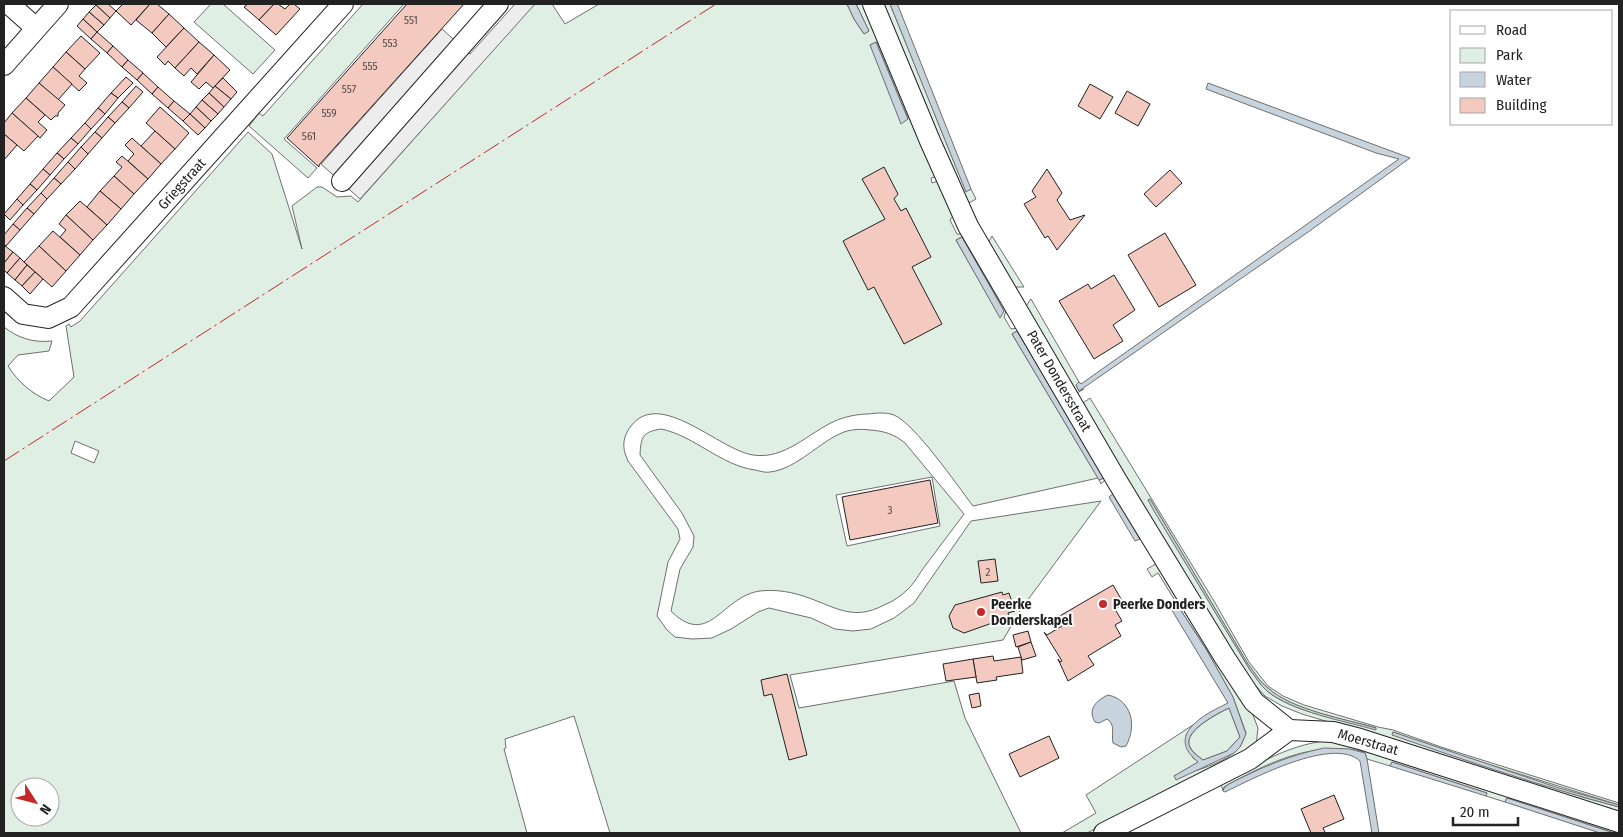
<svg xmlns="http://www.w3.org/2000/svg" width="1623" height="837" viewBox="0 0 1623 837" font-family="'Fira Sans Condensed',sans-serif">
  <rect width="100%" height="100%" fill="#fff"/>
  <!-- green -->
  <g fill="#e0efe3" stroke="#6f6f6f" fill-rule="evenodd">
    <path d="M211,4H223L275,50L253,74L194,22Z"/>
    <path d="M363,4H404L284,139L317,168L308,178L249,126L259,113L263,116Z"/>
    <path d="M534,4H552L565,24L599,4H847L854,19L864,34L869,31L856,4H863L936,177L931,178L932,183L938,181L953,216L950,220L957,234H963L1006,311L1004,317L1011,329L1017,328L1106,479L1101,484L1099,480L1104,478L1017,331L1012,334L1098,478L973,506C957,485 915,424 894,415C886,412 876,413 868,414C857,414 844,417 835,421C808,433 785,460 753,455C719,450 660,388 631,426C622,438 622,448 628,461L678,529L680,539L668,562L657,616L667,630L675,637L692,639L712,638L731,629L758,612L769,608L811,618L835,629L853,631L871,629L894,618L914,603L971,521L1101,501L1021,609L1003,640L790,675L799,708L954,681L965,718L1021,833H610L574,716L505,739L506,748L504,749L527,833H4V327C18,338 33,343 52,341L49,351L18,355L8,366C18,382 32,394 49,401L74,377L66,326L69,324L71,327L80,321L248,132L272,154L302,249L292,206L317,187H322L337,197L351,196L358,202ZM876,42L908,119L870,45ZM962,237L1004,311L1000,317L956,240ZM75,441L99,451L94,463L71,453ZM20,787H50V817H20Z"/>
    <path d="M883,4H890L966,191L971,189L976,199L967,204Z"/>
    <path d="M992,236L1024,287H1014L988,243Z"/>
    <path d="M1031,299L1079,382L1076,385L1079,391L1084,389L1077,393L1026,306Z"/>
    <path d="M1090,398L1214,601L1249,662L1268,686L1283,696L1304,705L1378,727L1393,730L1444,748L1619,803V805L1462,756L1393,732L1392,734L1582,797L1619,807V815L1385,739L1302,714L1282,706L1265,696L1246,675L1085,408L1083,403ZM1150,499L1248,664C1254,672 1260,682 1268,688C1291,710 1345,719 1376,728C1342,719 1294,713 1267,691C1260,685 1256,677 1250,670L1148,500Z"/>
    <path d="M661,429C695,436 720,465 755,470C760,471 765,473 770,472C797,469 820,441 844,432C852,429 862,429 870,430C884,431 894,434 905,443L964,514C951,531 938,549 925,566C919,574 914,584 907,590C901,596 892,602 884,605C854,621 837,608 809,598C793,592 776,589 760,591C722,596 709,649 671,611L680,569L693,547L694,536L682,513L640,455C641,436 643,432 661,429ZM932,477L940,526L847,546L836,495Z"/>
    <path d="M1159,562L1251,710L1258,728L1256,746L1087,833H1062L1096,813L1086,795L1199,721L1186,735L1193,758L1199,762L1174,776C1192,773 1227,762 1239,748C1242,744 1244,738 1246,733L1233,697L1206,649L1176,603L1170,607L1169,602L1174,599L1158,573L1152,577L1147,569Z"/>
    <path d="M1229,708L1240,737L1227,751L1203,760C1198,756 1192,752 1189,745C1185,730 1219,713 1229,708Z"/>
    <path d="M1335,740L1619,829V833H1614L1507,798L1505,802L1486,796L1487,793L1392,762L1390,766L1367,759L1365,753C1358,749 1350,750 1342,749C1300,747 1265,765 1229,784L1224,787L1223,791L1221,784C1257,764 1293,742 1335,740Z"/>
  </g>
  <!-- parking -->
  <path fill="#ededed" stroke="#6f6f6f" d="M515,4H535L360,199L321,164L442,29L470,54Z"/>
  <!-- water -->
  <g fill="#c7d3dd" stroke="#6f6f6f" fill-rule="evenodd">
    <path d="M847,4H856L869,31L864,34L854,19Z"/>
    <path d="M890,4H897L899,8L971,189L966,192Z"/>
    <path d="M876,42L908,119L901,124L870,45Z"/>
    <path d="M1208,83L1410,158L1311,230L1079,391L1076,385L1079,382L1081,384L1399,159L1376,153L1206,89Z"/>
    <path d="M962,237L1004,311L1000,318L956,240Z"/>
    <path d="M1017,331L1105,477L1099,480L1012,334Z"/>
    <path d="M1114,493L1140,539L1135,541L1109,497Z"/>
    <path d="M1150,499L1248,664C1254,672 1260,682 1268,688C1292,710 1345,719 1376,728V730C1344,721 1293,712 1267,691C1260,685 1256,677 1250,670L1154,511L1148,500Z"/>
    <path d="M1176,603L1206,649L1233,697L1246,734L1240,747L1234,753L1176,780L1174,776L1198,762C1165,735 1203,715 1228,703L1170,607ZM1229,708L1240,737L1227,751L1203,760C1198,756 1191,752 1189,745C1185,730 1218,713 1229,708Z"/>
    <path d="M1108,695C1132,700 1137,726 1126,746L1121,747L1113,743C1111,733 1116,725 1107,719L1099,723L1095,722C1087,709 1097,700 1108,695Z"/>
    <path d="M1393,732L1559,788L1619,805V807C1543,787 1467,761 1392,735Z"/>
    <path d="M1324,748L1350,749L1365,753L1367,759L1379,833H1372L1360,761C1333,736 1252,779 1225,792L1223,791L1224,788L1229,784C1260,768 1290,755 1324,748Z"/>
    <path d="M1392,762L1487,793L1486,796L1390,766Z"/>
    <path d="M1507,798L1614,833H1600L1505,802Z"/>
  </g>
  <!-- building -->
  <g fill="#f3c9c0" stroke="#222">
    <path d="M97,4H108L116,11L110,18L96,5Z"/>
    <path d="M123,4H150L131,25L116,11Z"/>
    <path d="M150,4H157L169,14L152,33L136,20Z"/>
    <path d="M248,4H274L259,20L244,7Z"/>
    <path d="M274,4H278L285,9L290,4H294L300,9L276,35L259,20Z"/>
    <path d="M407,4H464L319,165V167L287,138Z"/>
    <path d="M96,5L110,18L104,25L89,12Z"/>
    <path d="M89,12L104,25L97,32L83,19Z"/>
    <path d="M169,14L184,28L166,47L152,33Z"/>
    <path d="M83,19L97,32L91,39L77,26Z"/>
    <path d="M184,28L199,42L175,68L168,61L165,65L157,57Z"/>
    <path d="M97,32L113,46L107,53L91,39Z"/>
    <path d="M81,36L100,53L85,69L66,52Z"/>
    <path d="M199,42L214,55L197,74L191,68L184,76L175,68Z"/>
    <path d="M113,46L128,60L122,67L107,53Z"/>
    <path d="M66,52L85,69L79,76L87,83L79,91L53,67Z"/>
    <path d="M214,55L230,70L213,88L206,82L199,89L191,82Z"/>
    <path d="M128,60L143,73L137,80L122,67Z"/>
    <path d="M53,67L72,84L58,100L39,83Z"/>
    <path d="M143,73L158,87L152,94L137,80Z"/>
    <path d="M126,77L133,83L118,98L111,93Z"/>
    <path d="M223,78L237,92L231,99L215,86Z"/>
    <path d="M39,83L65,105L58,113V116H55L51,120L26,98Z"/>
    <path d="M1090,84L1113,97L1100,119L1078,106Z"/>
    <path d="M136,86L143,92L129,108L122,102Z"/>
    <path d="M215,86L231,99L224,107L209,93Z"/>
    <path d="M158,87L174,101L168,108L152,94Z"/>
    <path d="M1127,91L1150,104L1138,126L1115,113Z"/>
    <path d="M111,93L118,98L105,114L98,108Z"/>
    <path d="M209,93L224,107L218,114L202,100Z"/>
    <path d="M26,98L45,115L38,122L47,130L40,138L12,113Z"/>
    <path d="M202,100L218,114L211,121L196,107Z"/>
    <path d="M174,101L190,114L183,121L168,108Z"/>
    <path d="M122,102L129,108L115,123L108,117Z"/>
    <path d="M160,107L189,133L175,149L146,123Z"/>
    <path d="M196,107L211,121L205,128L190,114Z"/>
    <path d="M98,108L105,114L91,129L85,123Z"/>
    <path d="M12,113L38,136L24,151L4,134V123Z"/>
    <path d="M190,114L205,128L198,135L183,121Z"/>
    <path d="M108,117L115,123L102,138L95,132Z"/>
    <path d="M85,123L91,129L78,144L71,138Z"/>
    <path d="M155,131L175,149L161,164L141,146Z"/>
    <path d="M95,132L102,138L88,154L81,147Z"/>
    <path d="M4,134L17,145L4,160Z"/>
    <path d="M71,138L78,144L64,159L57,153Z"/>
    <path d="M132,138L161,164L148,179L128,161L134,154L125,145Z"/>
    <path d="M81,147L88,154L75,169L68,162Z"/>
    <path d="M57,153L64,159L50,175L43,169Z"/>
    <path d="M122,156L148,179L134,194L114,176L122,167L116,162Z"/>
    <path d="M68,162L75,169L61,184L54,178Z"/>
    <path d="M884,167L898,194L894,199L901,211L906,208L931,257L912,267L942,324L904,344L874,287L868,290L843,241L885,219L862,179Z"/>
    <path d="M43,169L50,175L37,190L30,184Z"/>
    <path d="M1047,169L1062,193L1057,200L1070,220L1085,215L1057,250L1048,236L1045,238L1024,204L1036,197L1032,191Z"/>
    <path d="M1170,170L1182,183L1156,207L1144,194Z"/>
    <path d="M114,176L134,194L121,209L100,191Z"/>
    <path d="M54,178L61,184L47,199L41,193Z"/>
    <path d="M30,184L37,190L23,205L17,199Z"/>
    <path d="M100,191L121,209L107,225L87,207Z"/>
    <path d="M41,193L47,199L34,214L27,208Z"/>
    <path d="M17,199L23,205L10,220L4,214Z"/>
    <path d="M80,201L107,225L93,240L66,215Z"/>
    <path d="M27,208L34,214L20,230L13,224Z"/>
    <path d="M66,215L93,240L80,255L60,237L66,230L59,224Z"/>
    <path d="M13,224L20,230L6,246L4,244V235Z"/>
    <path d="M53,231L80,255L66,271L39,246Z"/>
    <path d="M1165,233L1196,285L1159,307L1128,255Z"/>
    <path d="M5,246L13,252L4,263V248Z"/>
    <path d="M39,246L66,271L52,287L24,262Z"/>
    <path d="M13,252L20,258L7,273L4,270V263Z"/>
    <path d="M20,258L27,265L15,280L7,273Z"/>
    <path d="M27,265L35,272L22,286L15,280Z"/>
    <path d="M35,272L43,279L30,294L22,286Z"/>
    <path d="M1114,275L1135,310L1113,325L1123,341L1094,359L1059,301L1088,284L1091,289Z"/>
    <path d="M930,480L938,523L850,540L842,497Z"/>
    <path d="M995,559L998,581L981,583L978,561Z"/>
    <path d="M1113,585L1124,604L1115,609L1122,621L1115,625L1121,636L1088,656L1094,665L1068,681L1058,659L1060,662L1062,661L1044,632L1047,635L1062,626L1058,617Z"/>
    <path d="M1002,592L1003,595L1009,593L1015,611L1008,613L1009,617L964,633L953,628L949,616L955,605Z"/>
    <path d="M1028,631L1031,642L1016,647L1013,635Z"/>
    <path d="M1031,642L1036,656L1022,660L1018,647Z"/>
    <path d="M993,656L994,661L1021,657L1023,673L996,677L997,680L977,683L973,659Z"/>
    <path d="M973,659L976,677L946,681L943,664Z"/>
    <path d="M787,674L807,755L789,760L772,694L764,696L761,680Z"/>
    <path d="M979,693L981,706L972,708L969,695Z"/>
    <path d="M1049,736L1059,758L1020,777L1009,754Z"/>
    <path d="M1334,795L1344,819L1323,828L1325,832L1324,833H1311L1301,809Z"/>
  </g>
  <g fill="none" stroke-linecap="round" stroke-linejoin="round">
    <defs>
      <g id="minor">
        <path d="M9,4L36,28"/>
        <path d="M873,4L930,141L968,226L1117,481L1225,658L1254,702L1289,730"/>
        <path d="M4,65L58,4"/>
        <path d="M342,181L498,4"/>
        <path d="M4,297L23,314L48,318L71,307L343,4"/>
        <path d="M1104,833L1250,759L1289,730L1333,732L1360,739L1619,822"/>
      </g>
    </defs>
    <!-- minor casing -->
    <use href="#minor" stroke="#222" stroke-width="22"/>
    <!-- minor -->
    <use href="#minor" stroke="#fff" stroke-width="20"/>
    <!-- power -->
    <path stroke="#c62828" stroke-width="1" stroke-dasharray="18 4 2.5 4" stroke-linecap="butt" d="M4,461L716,4"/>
  </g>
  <!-- markers -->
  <g fill="#c62828" stroke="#fff" stroke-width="2">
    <circle cx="1103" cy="604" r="5"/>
    <circle cx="981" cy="612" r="5"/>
  </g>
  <g text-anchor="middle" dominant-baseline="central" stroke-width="4" stroke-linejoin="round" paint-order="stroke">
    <!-- number labels -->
    <g font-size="11" fill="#564c4a">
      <text x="411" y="20">551</text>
      <text x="390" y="43">553</text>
      <text x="370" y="66">555</text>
      <text x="349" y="89">557</text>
      <text x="329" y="113">559</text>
      <text x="309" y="136">561</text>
      <text x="890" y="510">3</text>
      <text x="988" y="572">2</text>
    </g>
    <!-- street labels -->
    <g font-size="14" fill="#222" stroke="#fff">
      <text transform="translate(182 184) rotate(-48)">Griegstraat</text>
      <text transform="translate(1059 381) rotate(60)">Pater Dondersstraat</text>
      <text transform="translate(1368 742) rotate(16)">Moerstraat</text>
    </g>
    <!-- poi labels -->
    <g font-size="14" font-weight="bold" fill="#222" stroke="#fff" text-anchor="start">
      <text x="991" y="604">Peerke<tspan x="991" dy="16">Donderskapel</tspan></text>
      <text x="1113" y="604">Peerke Donders</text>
    </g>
  </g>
  <!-- border -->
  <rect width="1623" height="837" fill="none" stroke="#222222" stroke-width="10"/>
  <!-- legend -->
  <rect x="1450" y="10" width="162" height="115" fill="#ffffff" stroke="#a7a7a7"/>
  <rect x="1460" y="26" width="25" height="8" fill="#ffffff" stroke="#a7a7a7"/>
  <text x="1496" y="35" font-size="15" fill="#222222">Road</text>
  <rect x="1460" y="48" width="25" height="15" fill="#e0efe3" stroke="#a7a7a7"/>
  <text x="1496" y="60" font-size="15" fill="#222222">Park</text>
  <rect x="1460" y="72" width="25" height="15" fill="#c7d3dd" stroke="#a7a7a7"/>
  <text x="1496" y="85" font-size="15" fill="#222222">Water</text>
  <rect x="1460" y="98" width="25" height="15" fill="#f3c9c0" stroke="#a7a7a7"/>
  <text x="1496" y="110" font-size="15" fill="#222222">Building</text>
  <!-- north arrow -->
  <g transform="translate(35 802) rotate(126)"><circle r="24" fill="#ffffff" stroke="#a7a7a7"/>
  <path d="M0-4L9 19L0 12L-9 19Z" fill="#c62828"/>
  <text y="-8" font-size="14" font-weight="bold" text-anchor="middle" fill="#222222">N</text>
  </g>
  <!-- scale -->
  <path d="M1453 817v8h65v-8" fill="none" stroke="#222222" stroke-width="2.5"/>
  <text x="1460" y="817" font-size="15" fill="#222222" stroke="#ffffff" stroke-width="4" paint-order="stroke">20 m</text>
</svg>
